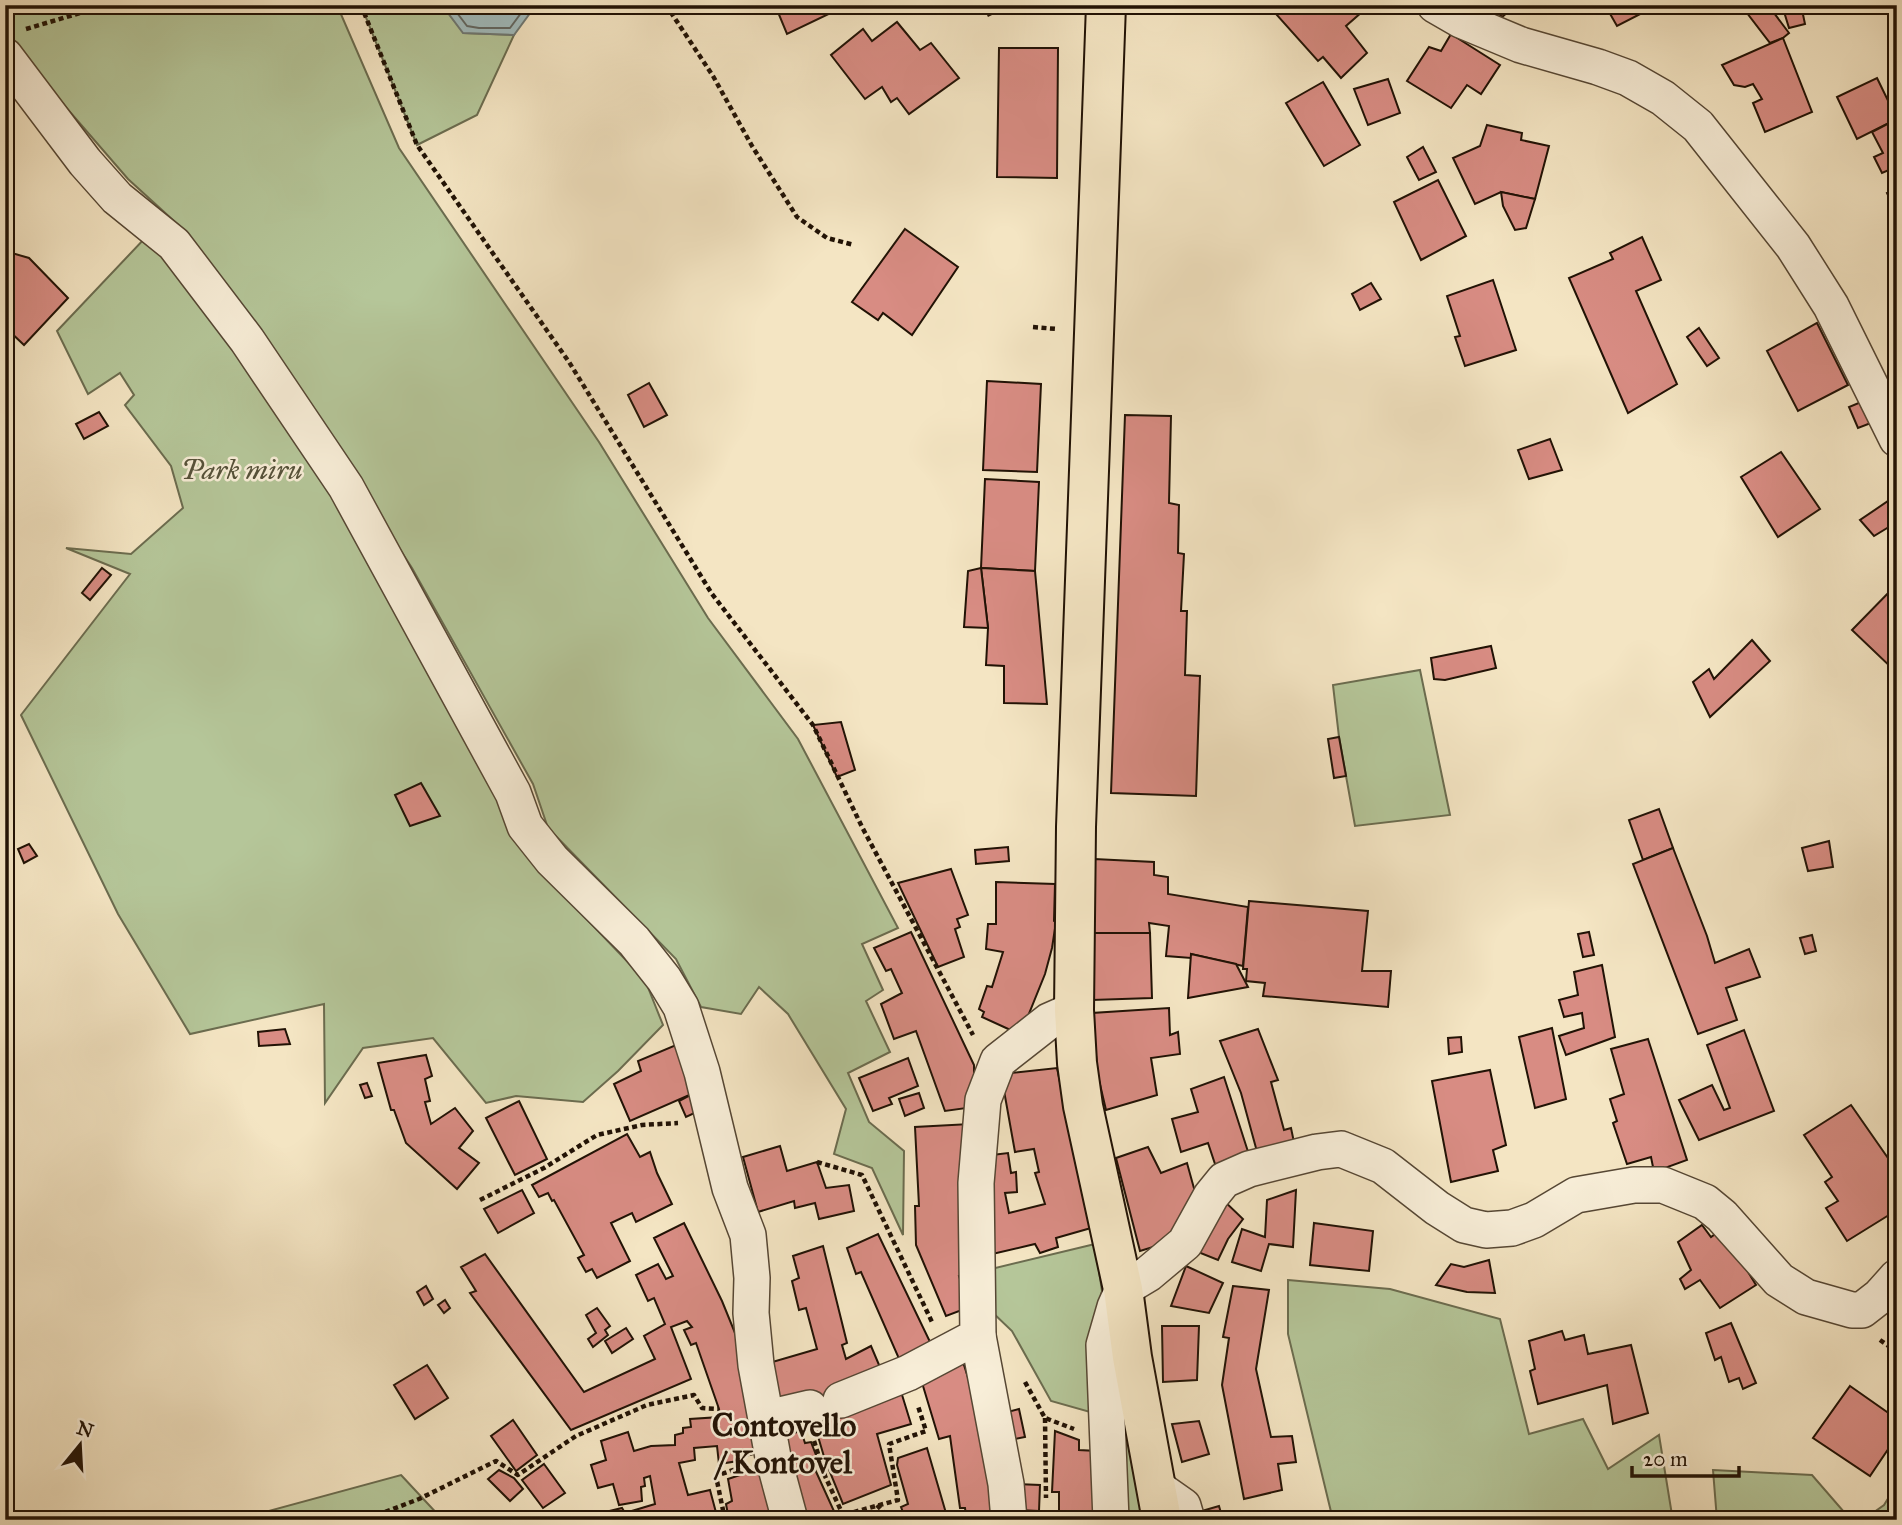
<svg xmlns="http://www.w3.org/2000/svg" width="1902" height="1525" viewBox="0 0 1902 1525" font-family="'IM FELL Great Primer',serif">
  <rect width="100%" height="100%" fill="#f4e5c3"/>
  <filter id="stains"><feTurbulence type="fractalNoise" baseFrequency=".00286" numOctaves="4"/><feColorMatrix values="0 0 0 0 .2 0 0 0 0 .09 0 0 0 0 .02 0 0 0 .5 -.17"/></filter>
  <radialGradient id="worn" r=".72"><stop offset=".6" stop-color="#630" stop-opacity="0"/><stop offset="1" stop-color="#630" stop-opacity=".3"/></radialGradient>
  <!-- green -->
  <g fill="#b5c699" stroke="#6b6c4f" stroke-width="2">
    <path d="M5,5H337L399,148L599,442L708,618L798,739L898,928L862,944L883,990L866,1001L890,1052L848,1073L869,1122L904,1151L903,1235L872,1168L834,1154L846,1109L788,1014L759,987L741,1014L701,1007L676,959L548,828L533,784L412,568L255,327L186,232L128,179L5,37Z"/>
    <path d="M361,5H442L464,33L514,35L477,115L417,145Z"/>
    <path d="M146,237L171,251L305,443L529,859L645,980L663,1025L618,1071L583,1102L516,1096L486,1103L433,1038L363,1048L325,1103L324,1004L190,1034L118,914L21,715L130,574L66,548L131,554L183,508L171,466L125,405L134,395L120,373L88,394L57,331Z"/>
    <path d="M1420,670L1450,815L1355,826L1339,737L1333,685Z"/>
    <path d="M1095,1244L1102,1291L1090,1347V1412L1051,1401L1012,1331L990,1310L991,1269Z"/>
    <path d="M1288,1280L1390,1289L1500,1319L1529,1434L1583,1419L1608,1469L1659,1435L1672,1515L1662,1520H1333L1288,1334Z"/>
    <path d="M1116,1348L1144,1520H1124Z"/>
    <path d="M1713,1470L1812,1475L1851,1520H1717Z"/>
    <path d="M401,1475L443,1520H242L243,1518Z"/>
    <path d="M1897,1484V1520H1863L1884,1505Z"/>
  </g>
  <!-- water -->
  <path fill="#a1bcbe" stroke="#6e7874" stroke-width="2" d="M442,5H536L514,35L463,33Z"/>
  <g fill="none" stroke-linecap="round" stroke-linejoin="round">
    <!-- shore -->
    <path stroke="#616762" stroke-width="2" d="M451,5L467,26L479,28H510L527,5"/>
  </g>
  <!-- building -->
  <g fill="#d88c83" stroke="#211205" stroke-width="2">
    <path d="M775,5H835L837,10L787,34Z"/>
    <path d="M1268,5H1370L1346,26L1367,53L1341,78L1323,57L1318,61Z"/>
    <path d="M1491,5H1516L1502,17Z"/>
    <path d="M1605,5H1648L1650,9L1617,26Z"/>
    <path d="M1760,5H1768L1789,33L1783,38L1770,43L1747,13Z"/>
    <path d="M1782,5H1801L1805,24L1789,28Z"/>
    <path d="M897,22L920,50L931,43L959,78L909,114L897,98L891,102L882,87L865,99L831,55L863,29L872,41Z"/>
    <path d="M1451,34L1500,65L1481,94L1467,85L1451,108L1407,81L1429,47L1441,51Z"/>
    <path d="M1783,38L1812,112L1765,132L1753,103L1762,99L1753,84L1745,87L1734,85L1722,65Z"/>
    <path d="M999,48H1058L1057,178L997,177Z"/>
    <path d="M1877,78L1897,119L1857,139L1837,97Z"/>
    <path d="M1388,79L1400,113L1368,125L1354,89Z"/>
    <path d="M1323,82L1360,145L1324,166L1286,103Z"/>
    <path d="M1897,119V185L1891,169L1882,173L1874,157L1883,153L1872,132Z"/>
    <path d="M1487,125L1522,133L1521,140L1549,146L1535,199L1501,192L1475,204L1453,158L1480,146Z"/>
    <path d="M1423,147L1436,172L1419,180L1407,157Z"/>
    <path d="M1438,180L1466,236L1421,260L1394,202Z"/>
    <path d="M1897,189V214L1887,193Z"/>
    <path d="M1501,192L1535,199L1526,228L1515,230L1503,206Z"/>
    <path d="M905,229L958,267L912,335L883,313L878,320L852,302Z"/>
    <path d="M1642,237L1661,280L1636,291L1677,384L1628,413L1569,278L1613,259L1610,253Z"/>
    <path d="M5,251L29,258L68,298L24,345L5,327Z"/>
    <path d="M1493,280L1516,350L1465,366L1455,337L1460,336L1447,296Z"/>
    <path d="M1371,283L1381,299L1360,310L1352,294Z"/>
    <path d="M1817,323L1848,385L1798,411L1767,351Z"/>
    <path d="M1699,328L1719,358L1707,366L1687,337Z"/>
    <path d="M987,381L1041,384L1037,472L983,470Z"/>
    <path d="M649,383L667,415L644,427L628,395Z"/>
    <path d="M1861,402L1871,423L1858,428L1849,407Z"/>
    <path d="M99,412L108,426L84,439L76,424Z"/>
    <path d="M1125,415L1171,416L1169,503L1179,505L1178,553L1184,554L1181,611H1187L1185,675L1200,676L1196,796L1111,793Z"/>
    <path d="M1550,439L1562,470L1529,479L1518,450Z"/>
    <path d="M1781,452L1820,509L1778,537L1741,477Z"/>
    <path d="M985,479L1039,482L1035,571L981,568Z"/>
    <path d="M1888,501L1897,516V522L1874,536L1860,520Z"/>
    <path d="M102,568L111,575L90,600L82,593Z"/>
    <path d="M981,568L1035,571L1047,704L1004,703V666L986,665L988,628Z"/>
    <path d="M981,568L988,628L964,627L968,571Z"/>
    <path d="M1897,584V673L1852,630Z"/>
    <path d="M1752,640L1770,661L1710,717L1693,682L1709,669L1714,679Z"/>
    <path d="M1491,646L1496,668L1445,680L1434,679L1431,658Z"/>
    <path d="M841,722L855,770L837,777L813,725Z"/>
    <path d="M1339,737L1346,776L1334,778L1328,739Z"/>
    <path d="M421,783L440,816L410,826L395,795Z"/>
    <path d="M1659,809L1673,848L1643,860L1629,820Z"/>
    <path d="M1829,841L1833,867L1808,871L1802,848Z"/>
    <path d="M29,844L37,856L24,863L18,849Z"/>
    <path d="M1008,847L1009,861L976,864L975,850Z"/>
    <path d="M1673,848L1707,936L1715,963L1749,949L1760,977L1726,988L1737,1020L1698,1034L1633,864Z"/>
    <path d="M1094,859L1154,862V875L1168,877V894L1248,907L1243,966L1191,954V958L1166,956L1169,926L1149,923L1150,933H1090Z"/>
    <path d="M951,869L968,915L957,919L960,927L955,929L964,957L938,967L898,883Z"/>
    <path d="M996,882L1055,884L1054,921L1056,922L1052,948L1045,974L1024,1026L1017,1033L982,1017L984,1012L979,1009L987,986L992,987L1003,952L986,949L988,924H996Z"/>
    <path d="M1249,901L1368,911L1362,971H1391L1388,1007L1263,996L1265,983L1246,981L1247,969H1243Z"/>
    <path d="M911,932L974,1065V1107L945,1111L916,1031L894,1039L881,1004L902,993L891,969L886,971L874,948Z"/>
    <path d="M1589,932L1594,955L1583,957L1578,934Z"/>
    <path d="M1090,933H1150L1152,998L1092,1000Z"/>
    <path d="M1812,935L1816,951L1805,954L1800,938Z"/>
    <path d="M1191,954L1236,964L1248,987L1188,998Z"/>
    <path d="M1602,965L1615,1037L1566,1055L1559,1036L1584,1028L1582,1013L1564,1017L1559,1000L1578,995L1574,972Z"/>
    <path d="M1169,1008L1170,1035L1178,1032L1180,1054L1151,1058L1157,1095L1106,1110L1098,1076L1092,1013Z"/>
    <path d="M1552,1028L1566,1099L1535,1108L1519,1037Z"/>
    <path d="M285,1029L290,1044L259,1046L258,1032Z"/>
    <path d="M1258,1029L1278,1080L1271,1082L1284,1130L1291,1128L1295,1147L1259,1159L1241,1093L1220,1041Z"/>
    <path d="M1744,1030L1774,1111L1699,1140L1679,1100L1712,1085L1724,1110L1730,1108L1707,1045Z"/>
    <path d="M1461,1037L1462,1052L1449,1054L1448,1038Z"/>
    <path d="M1648,1039L1687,1160L1654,1172L1651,1157L1627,1164L1613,1123L1617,1121L1610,1099L1624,1094L1611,1049Z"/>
    <path d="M676,1045L694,1093L630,1121L614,1084L641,1071L638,1061Z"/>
    <path d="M426,1055L432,1076L425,1079L430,1101L425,1102L431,1124L455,1108L473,1131L459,1148L479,1163L457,1189L406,1143L394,1110H391L378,1063Z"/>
    <path d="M908,1058L918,1086L889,1098L892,1104L873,1111L859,1078Z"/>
    <path d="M1057,1068L1091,1228L1056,1238L1058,1247L1040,1253L1035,1244L988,1255L984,1156L1008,1153L1011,1173L1016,1172L1017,1192L1005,1193L1009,1213L1045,1204L1035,1173L1039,1172L1034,1149L1015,1152L1001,1074Z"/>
    <path d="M1490,1070L1506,1145L1493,1150L1498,1171L1451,1182L1432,1081Z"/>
    <path d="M1224,1077L1251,1161L1217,1170L1208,1143L1181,1152L1172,1119L1198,1112L1191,1089Z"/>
    <path d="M367,1083L372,1096L365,1098L360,1085Z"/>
    <path d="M694,1093L701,1110L686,1117L679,1101Z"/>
    <path d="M919,1093L924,1108L905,1116L899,1099Z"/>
    <path d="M519,1101L547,1159L515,1175L486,1118Z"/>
    <path d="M1851,1105L1897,1171V1210L1847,1241L1826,1208L1838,1201L1825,1182L1832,1177L1804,1135Z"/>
    <path d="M970,1124L969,1272L959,1276L970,1307L946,1316L916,1245L915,1206H919L915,1127Z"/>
    <path d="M627,1134L640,1157L650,1152L657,1173L672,1204L636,1222L632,1213L611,1223L630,1261L597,1278L592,1269L586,1272L578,1258L584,1255L554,1200L552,1201L548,1193L539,1197L532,1185Z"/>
    <path d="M780,1146L787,1171L817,1162L826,1188L849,1185L854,1211L819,1219L815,1203L795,1208L794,1201L758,1212L743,1157Z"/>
    <path d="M1148,1147L1161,1173L1187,1163L1200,1210L1176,1240L1140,1251L1116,1158Z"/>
    <path d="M522,1190L534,1213L498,1233L484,1209Z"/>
    <path d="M1296,1190L1293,1247L1269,1244L1261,1271L1232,1262L1242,1229L1265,1237L1267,1200Z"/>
    <path d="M1220,1197L1243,1219L1228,1239L1218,1260L1193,1250Z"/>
    <path d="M684,1223L722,1301L755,1382L763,1452L745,1456L744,1460L719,1464L717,1446L694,1448L695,1460L679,1463L688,1495L710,1490L718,1520H586L585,1517L622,1508L625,1513L655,1504L650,1476L644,1478L645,1486L641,1487L642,1501L619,1505L613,1484L598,1488L591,1465L606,1460L601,1441L628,1432L634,1451L651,1446L675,1445V1435L683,1433V1428L691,1427L690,1419L720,1417L719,1409L696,1343L691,1345L684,1330L692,1327L687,1321L671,1327L691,1379L571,1430L470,1293L476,1291L461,1267L485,1254L584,1392L655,1359L644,1336L665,1324L654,1298L648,1301L636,1275L658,1264L666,1279L673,1276L654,1238Z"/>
    <path d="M1314,1223L1373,1231L1369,1271L1310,1265Z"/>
    <path d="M1702,1225L1711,1237L1722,1229L1756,1285L1720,1308L1700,1280L1685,1289L1680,1279L1691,1270L1678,1242Z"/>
    <path d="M878,1234L932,1346L900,1361L861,1272L856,1274L847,1248Z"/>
    <path d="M823,1246L847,1343L842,1345L846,1359L871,1346L882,1372L899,1385L911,1424L877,1434L891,1485L843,1504L825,1460L812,1416L770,1405L762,1365L817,1349L806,1308L799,1310L792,1281L799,1278L793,1256Z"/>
    <path d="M1489,1260L1495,1293L1467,1292L1436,1285L1451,1264L1464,1267Z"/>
    <path d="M1186,1266L1223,1283L1209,1313L1171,1306Z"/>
    <path d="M426,1286L433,1299L424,1305L417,1292Z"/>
    <path d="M1233,1286L1269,1290L1256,1369L1271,1437L1292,1436L1296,1462L1278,1464L1282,1490L1244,1499L1222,1385L1229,1338L1223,1337Z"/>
    <path d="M445,1300L450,1308L444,1313L438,1305Z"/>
    <path d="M597,1308L610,1326L605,1330L608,1335L593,1347L588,1339L596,1333L586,1315Z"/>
    <path d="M1731,1323L1756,1383L1743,1389L1739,1378L1729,1382L1721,1357L1715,1360L1706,1333Z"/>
    <path d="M1162,1326H1199L1197,1380L1163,1382Z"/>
    <path d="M626,1328L633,1339L612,1353L605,1341Z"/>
    <path d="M1562,1331L1565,1340L1584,1335L1588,1354L1631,1345L1648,1413L1613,1424L1607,1385L1538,1404L1530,1371L1535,1369L1529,1341Z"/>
    <path d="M963,1362L984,1427L996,1514L966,1516L965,1508H960L950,1436L939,1439L920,1376Z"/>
    <path d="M427,1365L448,1398L415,1419L394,1385Z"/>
    <path d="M1850,1386L1897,1419V1436L1870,1476L1813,1438Z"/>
    <path d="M1019,1409L1025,1437L1005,1441L1000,1414Z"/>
    <path d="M513,1420L537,1455L516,1471L491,1436Z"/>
    <path d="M1199,1421L1209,1454L1182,1462L1172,1424Z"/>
    <path d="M792,1423L794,1433L801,1431L805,1443L811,1442L819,1463L813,1465L838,1520H799L776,1440Z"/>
    <path d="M1055,1431L1079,1440V1450L1097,1451L1096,1520H1059V1492H1052Z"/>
    <path d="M927,1448L948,1520H913L912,1518L906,1520L901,1507L908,1504L897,1465L898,1458Z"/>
    <path d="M544,1464L565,1493L543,1508L522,1480Z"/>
    <path d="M767,1466L784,1520H729L726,1504L732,1501L728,1479Z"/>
    <path d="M499,1470L514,1478L523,1489L510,1501L488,1479Z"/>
    <path d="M1015,1484L1040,1485L1039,1511L1018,1510Z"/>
    <path d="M1219,1506L1223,1520H1197L1195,1513Z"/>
    <path d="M996,1514L997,1520H966V1516Z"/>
  </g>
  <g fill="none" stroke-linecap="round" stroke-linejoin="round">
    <defs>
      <g id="minor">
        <path d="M1435,5L1461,20L1521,45L1598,67L1628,78L1663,98L1698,126L1793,246L1831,306L1897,439"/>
        <path d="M5,56L85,162L117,198L174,244L247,340L346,487L513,793L525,826L552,860L634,941L664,979L681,1007L702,1072L730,1188L748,1235L752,1278L751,1313L756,1365L773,1457L790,1520"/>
        <path d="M978,1336L1006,1484L1009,1520"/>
        <path d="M841,1400L908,1373L978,1336L976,1183L983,1100L998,1061L1049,1021L1074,1010"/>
        <path d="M767,1418L810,1408"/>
        <path d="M1156,1487L1183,1506L1187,1520"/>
        <path d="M1111,1520L1104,1345L1115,1307L1123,1289L1148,1274L1185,1243L1211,1196L1224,1180L1249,1169L1317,1152L1341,1149L1383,1166L1437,1208L1464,1225L1486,1230L1512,1228L1534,1220L1576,1195L1634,1185H1663L1705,1202L1722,1216L1779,1280L1806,1297L1852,1310H1862L1880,1296L1897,1277"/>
      </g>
      <path id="major" d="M1106,5L1076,827L1074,1010L1077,1063L1083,1106L1123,1289L1132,1357L1162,1520"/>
    </defs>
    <!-- minor casing -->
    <use href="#minor" stroke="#564734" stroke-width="38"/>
    <!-- major casing -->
    <use href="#major" stroke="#211205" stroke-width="42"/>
    <!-- path -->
    <g stroke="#211205" stroke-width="4.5" stroke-dasharray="5 3.5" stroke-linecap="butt">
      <path d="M361,5L417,145L569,362L712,594L813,725L862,827L973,1035"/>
      <path d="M666,5L713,76L752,146L797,217L827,238L854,245"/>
      <path d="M985,5L990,16"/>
      <path d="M26,29L107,5"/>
      <path d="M1033,327L1057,329"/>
      <path d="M817,1162L862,1175L932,1322"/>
      <path d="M480,1200L544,1168L597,1135L642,1125L678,1123"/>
      <path d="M1880,1340L1897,1352"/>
      <path d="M1025,1382L1045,1418L1074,1429"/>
      <path d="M1045,1418L1046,1498"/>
      <path d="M814,1441L825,1476L843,1515"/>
      <path d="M877,1505L891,1520"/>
      <path d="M335,1520L385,1512L419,1499L496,1461L518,1475L576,1436L647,1405L694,1395L702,1408L719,1409"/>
      <path d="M725,1520L716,1476L739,1468"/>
      <path d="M846,1520L843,1515L898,1500L889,1444L926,1431L918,1406"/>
    </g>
    <!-- minor -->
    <use href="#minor" stroke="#f8eed8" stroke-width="35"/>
    <!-- major -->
    <use href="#major" stroke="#f4e5c3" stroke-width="38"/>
  </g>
  <g text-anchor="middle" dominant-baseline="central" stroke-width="5" stroke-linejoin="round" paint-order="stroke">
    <!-- park labels -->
    <g font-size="28" font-style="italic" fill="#555139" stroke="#f8eed8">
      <text x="242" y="469">Park miru</text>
    </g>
    <!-- quarter labels -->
    <g font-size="32" font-weight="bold" fill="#211205" stroke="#f8eed8">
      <text x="784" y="1425">Contovello<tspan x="784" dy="37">/ Kontovel</tspan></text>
    </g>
  </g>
  <!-- margin -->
  <rect width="1902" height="1525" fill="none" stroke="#f4e5c3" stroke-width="28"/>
  <rect x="7" y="7" width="1888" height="1511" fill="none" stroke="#211205" stroke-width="3.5"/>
  <rect x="14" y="14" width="1874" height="1497" fill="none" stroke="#211205" stroke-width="2"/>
  <!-- north arrow -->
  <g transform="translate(80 1445) rotate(18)" stroke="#f8eed8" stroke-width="5" paint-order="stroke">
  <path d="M0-5L12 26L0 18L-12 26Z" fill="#211205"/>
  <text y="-10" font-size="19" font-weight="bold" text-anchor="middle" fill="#211205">N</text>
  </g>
  <!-- scale -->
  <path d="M1632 1466v10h107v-10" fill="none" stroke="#211205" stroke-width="3.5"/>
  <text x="1643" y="1466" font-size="21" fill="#211205" stroke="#f8eed8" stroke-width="5" paint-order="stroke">20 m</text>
  <rect width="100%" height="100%" filter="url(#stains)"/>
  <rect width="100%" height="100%" fill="url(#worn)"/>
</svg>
